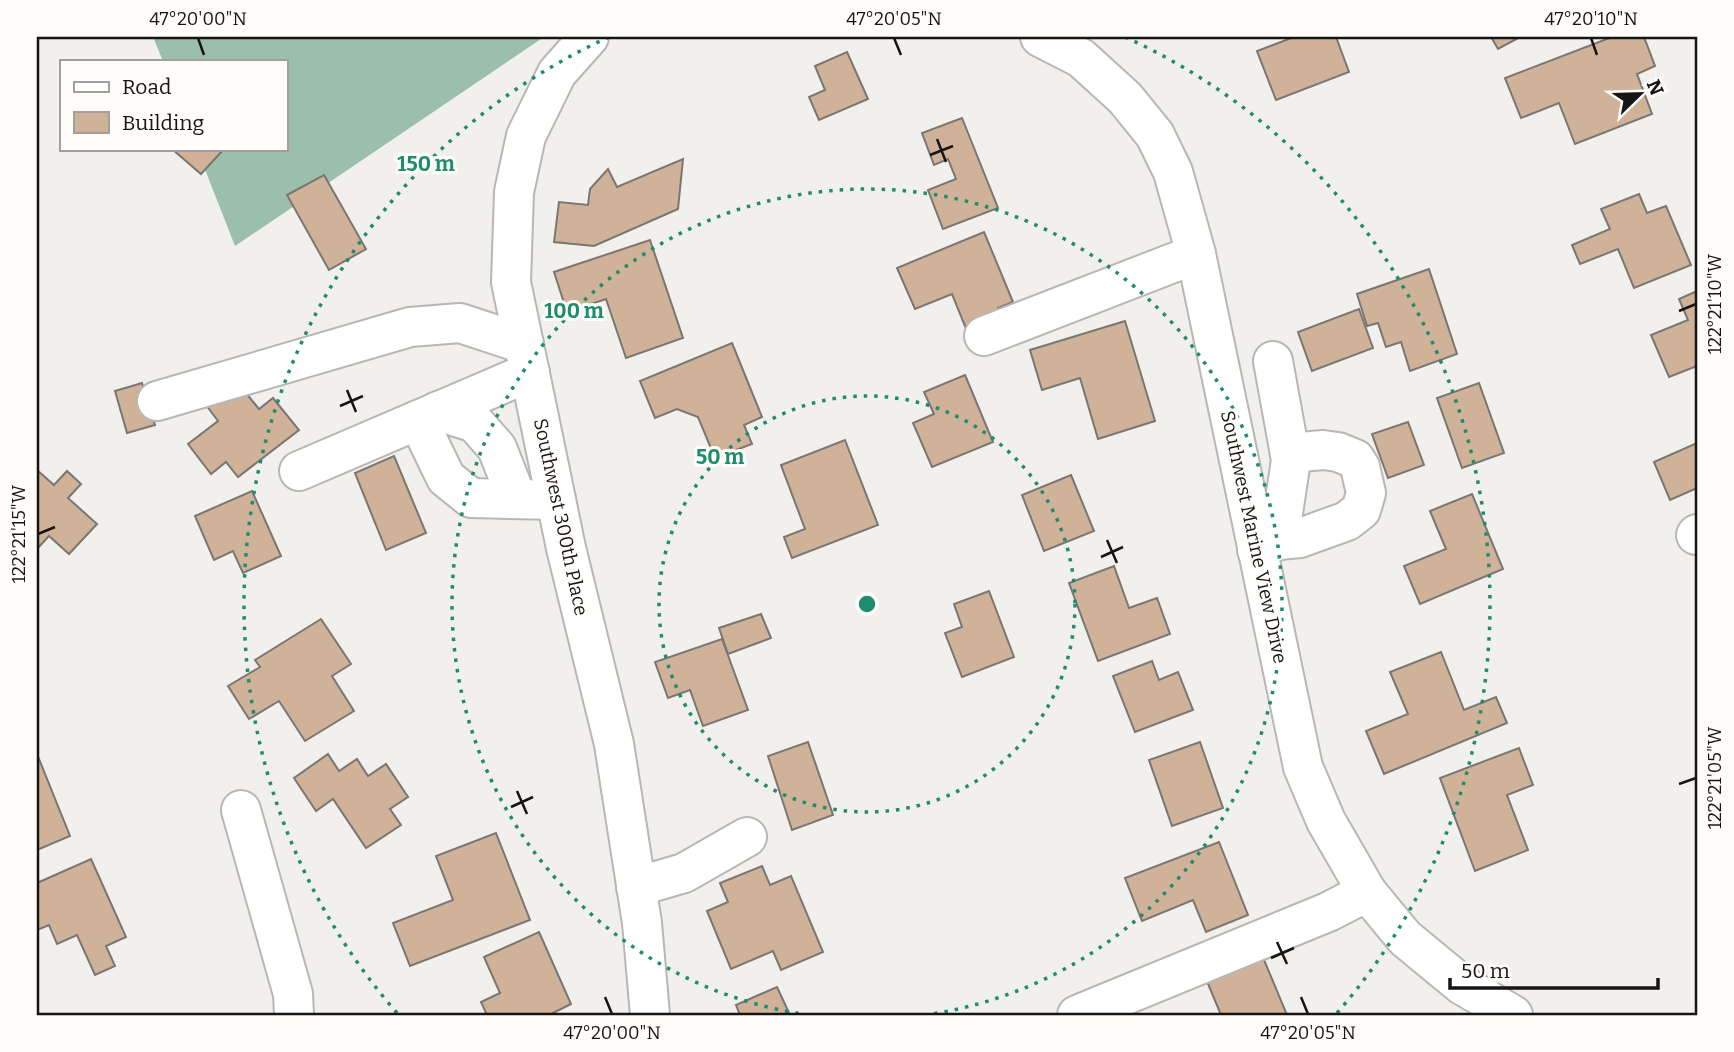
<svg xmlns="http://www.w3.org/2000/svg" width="1734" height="1052" viewBox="0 0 1734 1052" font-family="Bitter,serif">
  <rect width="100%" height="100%" fill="#f1f0ec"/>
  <!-- forest -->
  <path fill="#9bbfab" d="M153,37H544L235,246L197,149H285V61H163Z"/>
  <!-- building -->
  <g fill="#d0b299" stroke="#797674" stroke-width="2">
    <path d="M1294,37H1336L1349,72L1276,100L1257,51Z"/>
    <path d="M1491,37H1520L1498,49Z"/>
    <path d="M1612,37H1644L1655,66L1637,74L1652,114L1575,144L1559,103L1521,118L1505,78Z"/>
    <path d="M847,52L868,99L819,120L809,97L825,90L815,66Z"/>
    <path d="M962,118L998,208L943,229L928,190L956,179L948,159L934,165L922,133Z"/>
    <path d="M172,149H224L201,174Z"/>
    <path d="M683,159L678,209L594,246L554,242L559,202L588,205L590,189L608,169L617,187Z"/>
    <path d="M324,175L366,249L329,270L287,195Z"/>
    <path d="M1639,194L1647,213L1666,206L1691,265L1634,288L1618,249L1580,264L1572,245L1610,229L1601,209Z"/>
    <path d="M984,232L1013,302L998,308L1002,317L967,331L952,294L915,309L897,268Z"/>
    <path d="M650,240L683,338L626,358L606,299L567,312L554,272Z"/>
    <path d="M1429,269L1457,354L1410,371L1401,342L1386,347L1378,323L1367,326L1357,294Z"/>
    <path d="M1697,291V366L1669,377L1651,335L1688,320L1679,299Z"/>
    <path d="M1359,309L1373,348L1312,371L1298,332Z"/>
    <path d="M1125,321L1155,421L1098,439L1080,378L1042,390L1030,350Z"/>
    <path d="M732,343L762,417L744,425L752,444L715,458L698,417L677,409L655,418L640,381Z"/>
    <path d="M965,375L993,442L932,467L913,423L934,414L924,392Z"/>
    <path d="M237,382L259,409L273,398L299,430L238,477L226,462L211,474L188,444L218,421L206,405Z"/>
    <path d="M142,383L155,425L127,433L115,391Z"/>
    <path d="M1479,383L1504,453L1462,468L1437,398Z"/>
    <path d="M1408,422L1424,465L1388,478L1372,434Z"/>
    <path d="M845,440L878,525L792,558L784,537L805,529L781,465Z"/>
    <path d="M1697,443V488L1670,500L1654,462Z"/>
    <path d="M394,456L426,533L386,550L355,473Z"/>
    <path d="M37,470L54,485L67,471L81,484L68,498L97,524L69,554L49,536L37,549Z"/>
    <path d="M1071,475L1094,531L1044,551L1022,495Z"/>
    <path d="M252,491L281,556L243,573L233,551L214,560L195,516Z"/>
    <path d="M1472,494L1503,569L1420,604L1404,566L1446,549L1430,511Z"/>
    <path d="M1114,566L1129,608L1157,598L1170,634L1098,661L1069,583Z"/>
    <path d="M989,591L1014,657L962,677L945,633L962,627L954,604Z"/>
    <path d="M761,614L771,638L728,654L719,628Z"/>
    <path d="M321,619L351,664L332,676L354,711L305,741L279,701L249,719L228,686L260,667L255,660Z"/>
    <path d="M722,639L748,710L703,726L690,690L668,698L655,662Z"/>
    <path d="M1441,652L1464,710L1496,697L1507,723L1384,774L1366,731L1408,714L1390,672Z"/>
    <path d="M1152,661L1159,680L1178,672L1193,710L1135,732L1113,676Z"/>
    <path d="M808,742L833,815L792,830L768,756Z"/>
    <path d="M1200,742L1223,808L1172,826L1149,760Z"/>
    <path d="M1519,748L1533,785L1507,795L1528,850L1475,871L1440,778Z"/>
    <path d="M37,754L70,836L37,850Z"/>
    <path d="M328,754L339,771L357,759L368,776L386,764L408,797L390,809L401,825L366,848L333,799L316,811L294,778Z"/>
    <path d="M496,833L530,920L410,966L393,923L453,900L436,856Z"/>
    <path d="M1219,842L1248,915L1206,932L1193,900L1142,921L1125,878Z"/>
    <path d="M91,859L126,937L106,946L115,966L95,975L77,935L57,944L49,925L37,930V883Z"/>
    <path d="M762,866L770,885L791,876L823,952L781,970L773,951L731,969L707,911L728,902L720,883Z"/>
    <path d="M539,932L571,1004L553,1013L554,1015H487L481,1002L500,993L484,957Z"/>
    <path d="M1262,955L1287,1015H1221L1206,979Z"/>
    <path d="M777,987L790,1015H740L736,1005Z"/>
  </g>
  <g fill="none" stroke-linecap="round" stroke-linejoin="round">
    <defs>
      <g id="minor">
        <path d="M589,37L557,73L526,136L514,192L511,282L566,548L614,744L642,923L650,1015"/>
        <path d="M1040,37L1081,58L1125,98L1155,135L1173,172L1196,254L1303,767L1326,821L1367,892L1405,938L1462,985L1513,1015"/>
        <path d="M984,336L1196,254"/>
        <path d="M157,401L410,327L460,323L524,344"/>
        <path d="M438,411L475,423L497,448L517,499"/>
        <path d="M418,420L446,478L471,498L556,500"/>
        <path d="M299,471L530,372"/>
        <path d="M1696,535L1697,534"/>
        <path d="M1279,540L1300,538L1347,521L1361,510L1366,493L1360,467L1355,459L1338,452L1323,450L1290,453"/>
        <path d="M1257,550L1279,540L1291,460L1273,361"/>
        <path d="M241,810L293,994L294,1015"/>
        <path d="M636,887L684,873L747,837"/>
        <path d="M1077,1015L1328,912L1367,892"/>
      </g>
    </defs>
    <!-- minor casing -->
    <use href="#minor" stroke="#b8b7b4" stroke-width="42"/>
    <!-- minor -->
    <use href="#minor" stroke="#fff" stroke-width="38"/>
  </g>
  <!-- ticks -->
  <path fill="none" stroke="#161514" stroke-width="2.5" d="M198,38L204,55M894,38L901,55M1591,38L1597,55M937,139L946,162M930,155L953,146M1679,311L1696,304M347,390L356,412M340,406L363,396M38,534L55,527M1107,540L1117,563M1101,557L1123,547M1679,784L1696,778M517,791L527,814M511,807L533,797M1277,942L1287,964M1271,958L1294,948M605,997L612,1014M1301,997L1308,1014"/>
  <!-- distance rings -->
  <g fill="none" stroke="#1f8d6d" stroke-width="3.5" stroke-dasharray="3.5 7">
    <circle cx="867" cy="604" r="208"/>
    <path d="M809 1015A415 415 0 1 1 925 1015"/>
    <path d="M397 1013A623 623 0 0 1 609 37M1125 37A623 623 0 0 1 1337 1013"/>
  </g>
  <g text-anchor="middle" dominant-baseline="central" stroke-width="6" stroke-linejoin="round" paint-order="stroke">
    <!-- street labels -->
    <g font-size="19" fill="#161514" stroke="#fefdfa">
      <text transform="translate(561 517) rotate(78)">Southwest 300th Place</text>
      <text transform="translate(1254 537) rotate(78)">Southwest Marine View Drive</text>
    </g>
  </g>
  <circle cx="867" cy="604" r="10" fill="#1f8d6d" stroke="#fefdfa" stroke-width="3.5"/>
  <g font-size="21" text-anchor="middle" font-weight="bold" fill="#1f8d6d" stroke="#fefdfa" stroke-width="6" stroke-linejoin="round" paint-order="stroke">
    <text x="426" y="171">150 m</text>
    <text x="574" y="318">100 m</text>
    <text x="720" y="464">50 m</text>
  </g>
  <!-- border -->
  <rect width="1734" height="1052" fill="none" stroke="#fefdfa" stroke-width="77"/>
  <!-- legend -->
  <rect x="60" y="60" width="228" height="91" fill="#fefdfa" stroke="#a1a09e" stroke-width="2"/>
  <rect x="74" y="82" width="35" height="10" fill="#ffffff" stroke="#a1a09e" stroke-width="2"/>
  <text x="122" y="94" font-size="21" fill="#161514">Road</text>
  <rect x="74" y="112" width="35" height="21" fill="#d0b299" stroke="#a1a09e" stroke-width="2"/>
  <text x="122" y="130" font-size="21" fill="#161514">Building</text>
  <!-- north arrow -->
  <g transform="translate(1640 94) rotate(67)" stroke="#fefdfa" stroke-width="5" paint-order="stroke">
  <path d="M0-5L12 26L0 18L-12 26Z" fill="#161514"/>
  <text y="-10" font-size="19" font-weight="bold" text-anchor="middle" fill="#161514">N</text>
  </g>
  <!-- scale -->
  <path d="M1450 978v10h208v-10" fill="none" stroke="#161514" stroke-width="3.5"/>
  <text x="1461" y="978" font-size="21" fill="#161514" stroke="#fefdfa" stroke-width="5" paint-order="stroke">50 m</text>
  <rect x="38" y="38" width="1658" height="976" fill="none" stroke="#161514" stroke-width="2.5"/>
  <g font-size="18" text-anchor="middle" fill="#161514">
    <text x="198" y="25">47°20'00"N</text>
    <text x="894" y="25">47°20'05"N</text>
    <text x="1591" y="25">47°20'10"N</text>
    <text transform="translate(1715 304) rotate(-90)" y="6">122°21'10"W</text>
    <text transform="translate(19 534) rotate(-90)" y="6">122°21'15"W</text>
    <text transform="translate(1715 778) rotate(-90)" y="6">122°21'05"W</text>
    <text x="612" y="1039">47°20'00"N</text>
    <text x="1308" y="1039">47°20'05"N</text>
  </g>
</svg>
